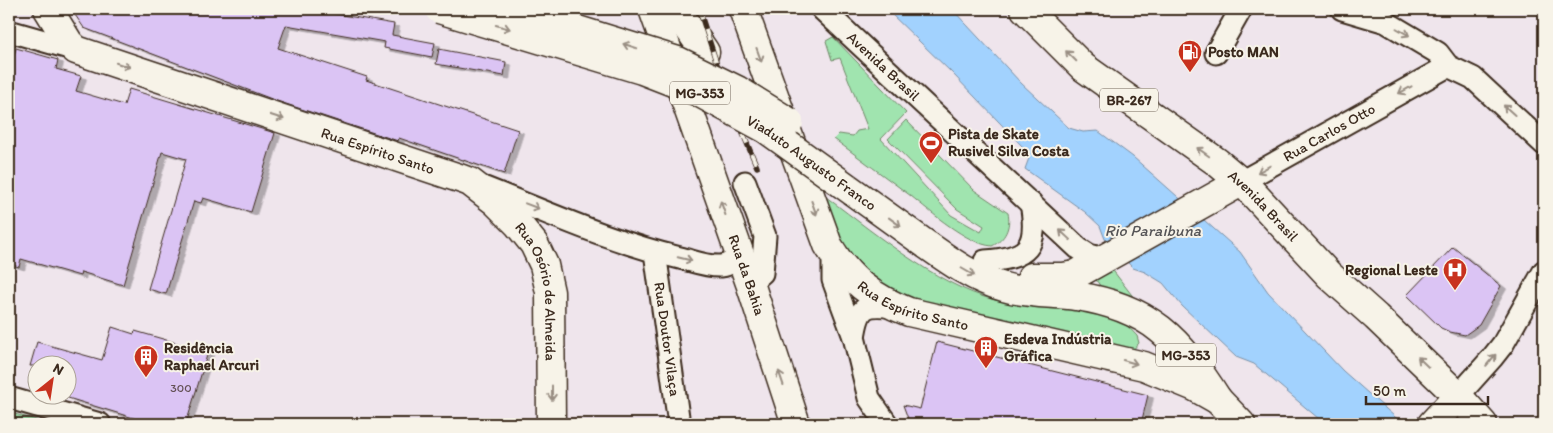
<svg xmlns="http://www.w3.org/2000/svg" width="1553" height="433" viewBox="0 0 1553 433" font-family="Itim,sans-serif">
  <defs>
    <filter id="shadow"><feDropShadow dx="5.5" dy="3" stdDeviation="0" flood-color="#0004"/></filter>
  </defs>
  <rect width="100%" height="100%" fill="#efe5ec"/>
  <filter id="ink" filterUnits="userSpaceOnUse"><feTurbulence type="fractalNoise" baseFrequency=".02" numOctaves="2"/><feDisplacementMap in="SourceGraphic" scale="10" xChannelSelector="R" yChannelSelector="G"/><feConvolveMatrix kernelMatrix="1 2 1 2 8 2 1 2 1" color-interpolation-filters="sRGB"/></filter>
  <g filter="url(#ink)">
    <!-- green -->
    <g fill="#a0e4af" stroke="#6e8766">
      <path d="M833,37L906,113L881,139L951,215L981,232L984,226L957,209L888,139L906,120L974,190L1008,213C1011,227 1005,240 992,246C967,244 931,212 911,196C885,177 860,158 834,139L839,134L853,136L857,131L868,129L840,58L832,60L826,41Z"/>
      <path d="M818,191C867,227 936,286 995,300L1085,307L1120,318L1137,336L1139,343L1131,352L900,300L849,261Z"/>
      <path d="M1111,268L1138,303L1106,294L1094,277Z"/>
      <path d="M11,413L50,424H9Z"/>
    </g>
    <!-- water -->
    <path fill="#a2d2fe" stroke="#798fa4" d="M886,9H952L1021,83L1069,128L1083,132L1098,131L1133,157L1240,252L1268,292L1343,371L1403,424H1325L1254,364L1236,357L1182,306L1163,283L1145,272L1133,268L1105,239L1100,226L1085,212L1025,169L1029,158L1022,146L953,74Z"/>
    <!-- building -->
    <g fill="#dbc4f4" stroke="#3b2a1e" filter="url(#shadow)">
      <path d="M71,9H331L330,13L394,24L392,35L435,43L432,57L384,48L385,42L286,25L278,48L367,77L366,80L518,130L504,174L399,138L398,141L277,101L84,28Z"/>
      <path d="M16,48L58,60L56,69L81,76L76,91L124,105L129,89L275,133L251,212L203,198L201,203L194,201L166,294L148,289L186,159L162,152L123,285L81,272L80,276L21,259L19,267L9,264V72Z"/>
      <path d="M439,49L506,62L504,76L436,64Z"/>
      <path d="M1453,247L1501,286L1479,325L1465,335L1450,332L1441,328L1407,295Z"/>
      <path d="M112,327L134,334L135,331L208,352L186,424H153L68,398V366H30L37,342L102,360Z"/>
      <path d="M937,342L1148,395L1141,424H910L903,405L920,409Z"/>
    </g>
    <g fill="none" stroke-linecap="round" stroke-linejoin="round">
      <defs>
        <g id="minor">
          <path id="s1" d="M822,9L1078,248L1089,255L1103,259"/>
          <path d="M1342,9L1386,22L1438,53L1448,66L1473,78L1544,144"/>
          <path d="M9,31L76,50"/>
          <path d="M1216,53L1241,9"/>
          <path d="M745,182L765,236L762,273L750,283"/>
          <path id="s2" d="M1241,182L1448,66"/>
          <path d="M485,188C549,213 612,242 680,258C693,261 707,267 721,266C730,265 734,260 739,253"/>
          <path id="s3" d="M655,252L679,424"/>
          <path d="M833,255V280L854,337L869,398L887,424"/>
          <path d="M985,261C1028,258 1039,248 1031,203"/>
          <path d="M854,337C859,306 864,303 895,307"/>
          <path d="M1458,396L1492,358L1503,344L1544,271"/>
          <path d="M9,398L100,424"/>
        </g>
        <g id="major">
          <path id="s4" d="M48,9L69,43L76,50L462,179L470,182L496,202L518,224L534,244L544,265L550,292L551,424"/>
          <path id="s5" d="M653,9L750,283L796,424"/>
          <path d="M677,9L679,14L705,52"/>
          <path d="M927,245C951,262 975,279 1004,287C1027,294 1052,293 1076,296C1150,307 1179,339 1218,400"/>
          <path d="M1032,277H1063L1075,275L1241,182"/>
          <path d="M1432,424L1458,396"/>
        </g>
        <g id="highway">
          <path id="s6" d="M743,9L828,245C848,279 872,298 909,312L1144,366L1195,387L1218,400L1241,424"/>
          <path id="s7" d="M1025,9L1083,67L1217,162L1248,188L1329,275L1376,317L1458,396L1483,424"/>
        </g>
      </defs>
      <!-- minor casing -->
      <use href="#minor" stroke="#3b2a1e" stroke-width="25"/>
      <!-- major casing -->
      <use href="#major" stroke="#3b2a1e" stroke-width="31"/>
      <!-- highway casing -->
      <use href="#highway" stroke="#3b2a1e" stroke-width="31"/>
      <!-- minor -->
      <use href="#minor" stroke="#f7f3e8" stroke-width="21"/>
      <!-- major -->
      <use href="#major" stroke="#f7f3e8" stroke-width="28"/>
      <!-- highway -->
      <use href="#highway" stroke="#f7f3e8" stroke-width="28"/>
      <defs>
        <path id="rail" d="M699,9L728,98L757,167"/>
      </defs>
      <!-- rail casing -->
      <use href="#rail" stroke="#3b2a1e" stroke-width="5.5"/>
      <!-- rail -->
      <use href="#rail" stroke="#f7f3e8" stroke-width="4" stroke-dasharray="11" stroke-linecap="butt"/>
      <defs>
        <g id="major-bridge">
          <path id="s8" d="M439,9L642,70L696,91L766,129L927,245"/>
          <path d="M510,9L678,61L737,90L789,122"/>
        </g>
      </defs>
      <!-- major-bridge casing -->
      <use href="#major-bridge" stroke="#3b2a1e" stroke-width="31" stroke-linecap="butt"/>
      <!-- major-bridge -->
      <use href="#major-bridge" stroke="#f7f3e8" stroke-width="28"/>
    </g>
    <!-- one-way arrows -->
    <defs><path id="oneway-shaft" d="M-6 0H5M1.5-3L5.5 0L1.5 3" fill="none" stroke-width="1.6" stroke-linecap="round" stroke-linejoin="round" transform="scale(1.25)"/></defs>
    <g stroke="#998e83">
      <use href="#oneway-shaft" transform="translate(503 27) rotate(16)"/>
      <use href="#oneway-shaft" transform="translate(1403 32) rotate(30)"/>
      <use href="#oneway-shaft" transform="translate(630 46) rotate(-162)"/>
      <use href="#oneway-shaft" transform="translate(759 55) rotate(70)"/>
      <use href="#oneway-shaft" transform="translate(1071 56) rotate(-135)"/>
      <use href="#oneway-shaft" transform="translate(123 65) rotate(18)"/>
      <use href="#oneway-shaft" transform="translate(1405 90) rotate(151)"/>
      <use href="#oneway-shaft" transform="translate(1509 110) rotate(-138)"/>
      <use href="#oneway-shaft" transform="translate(277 117) rotate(18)"/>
      <use href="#oneway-shaft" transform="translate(1203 152) rotate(-145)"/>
      <use href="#oneway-shaft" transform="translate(1264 169) rotate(151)"/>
      <use href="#oneway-shaft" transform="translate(532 206) rotate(21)"/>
      <use href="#oneway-shaft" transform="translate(723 208) rotate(-109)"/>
      <use href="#oneway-shaft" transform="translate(814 208) rotate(70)"/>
      <use href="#oneway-shaft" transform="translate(895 222) rotate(36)"/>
      <use href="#oneway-shaft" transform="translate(1065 235) rotate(-137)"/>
      <use href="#oneway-shaft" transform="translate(685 259) rotate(13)"/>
      <use href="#oneway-shaft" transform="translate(968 272) rotate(30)"/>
      <use href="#oneway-shaft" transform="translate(1491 360) rotate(-50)"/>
      <use href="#oneway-shaft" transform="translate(1130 362) rotate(16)"/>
      <use href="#oneway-shaft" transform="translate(1423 362) rotate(-136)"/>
      <use href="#oneway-shaft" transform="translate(781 378) rotate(-109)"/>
      <use href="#oneway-shaft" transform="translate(552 393) rotate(90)"/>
    </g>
  </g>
  <!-- icons -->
  <defs>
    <symbol id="fuel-pin" viewBox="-11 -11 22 30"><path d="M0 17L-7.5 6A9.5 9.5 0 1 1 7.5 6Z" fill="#c8321e" stroke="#f7f3e8"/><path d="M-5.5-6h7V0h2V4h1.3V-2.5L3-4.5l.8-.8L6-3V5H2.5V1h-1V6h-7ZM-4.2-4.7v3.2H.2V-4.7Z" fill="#fff"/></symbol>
    <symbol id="stadium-pin" viewBox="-11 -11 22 30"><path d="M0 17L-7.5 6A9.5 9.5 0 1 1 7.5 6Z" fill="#c8321e" stroke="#f7f3e8"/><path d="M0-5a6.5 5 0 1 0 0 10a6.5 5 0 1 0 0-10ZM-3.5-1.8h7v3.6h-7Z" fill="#fff"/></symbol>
    <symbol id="hospital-pin" viewBox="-11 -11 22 30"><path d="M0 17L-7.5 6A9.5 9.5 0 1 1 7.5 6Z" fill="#c8321e" stroke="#f7f3e8"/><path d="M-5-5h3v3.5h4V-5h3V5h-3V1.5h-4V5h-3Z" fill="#fff"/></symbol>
    <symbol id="building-pin" viewBox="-11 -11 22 30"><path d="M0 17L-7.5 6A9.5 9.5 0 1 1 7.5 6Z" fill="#c8321e" stroke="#f7f3e8"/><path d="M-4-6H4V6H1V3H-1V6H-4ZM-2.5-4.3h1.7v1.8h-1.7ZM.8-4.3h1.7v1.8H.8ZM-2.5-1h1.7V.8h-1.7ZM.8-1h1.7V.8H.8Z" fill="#fff"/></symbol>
  </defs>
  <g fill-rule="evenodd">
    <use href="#fuel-pin" x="1176" y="38" width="28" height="38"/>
    <use href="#stadium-pin" x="917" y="129" width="28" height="38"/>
    <use href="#hospital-pin" x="1441" y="256" width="28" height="38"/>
    <use href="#building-pin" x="972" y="334" width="28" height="38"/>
    <use href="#building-pin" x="132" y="343" width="28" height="38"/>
  </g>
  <g text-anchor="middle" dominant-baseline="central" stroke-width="4" stroke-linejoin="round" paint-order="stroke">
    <!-- number labels -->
    <g font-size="12" fill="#635054">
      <text x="181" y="388">300</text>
    </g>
    <!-- shield labels -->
    <g fill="#f7f3e8" stroke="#73665b" stroke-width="1">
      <rect x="670" y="81.5" width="60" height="23" rx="4"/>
      <rect x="1100" y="88.5" width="58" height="23" rx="4"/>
      <rect x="1156" y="343.5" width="60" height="23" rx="4"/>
    </g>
    <g font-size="14" font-weight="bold" fill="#3b2a1e">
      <text x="700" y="93">MG-353</text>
      <text x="1129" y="100">BR-267</text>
      <text x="1186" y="355">MG-353</text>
    </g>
    <!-- poi labels -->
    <g font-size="15" font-weight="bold" fill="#3b2a1e" stroke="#f7f3e8" text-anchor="start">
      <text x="1208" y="52">Posto MAN</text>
      <text x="948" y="134">Pista de Skate<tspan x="948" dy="17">Rusivel Silva Costa</tspan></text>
      <text x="1438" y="270" text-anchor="end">Regional Leste</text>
      <text x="1004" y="339">Esdeva Indústria<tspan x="1004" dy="17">Gráfica</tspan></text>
      <text x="164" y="348">Residência<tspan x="164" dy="17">Raphael Arcuri</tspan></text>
    </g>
    <!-- street labels -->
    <g font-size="15" fill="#3b2a1e" stroke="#f7f3e8">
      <text stroke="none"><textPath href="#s1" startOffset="84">Avenida Brasil</textPath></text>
      <text stroke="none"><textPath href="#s2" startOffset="101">Rua Carlos Otto</textPath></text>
      <text stroke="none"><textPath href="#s4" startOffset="368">Rua Espírito Santo</textPath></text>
      <text stroke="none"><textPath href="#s8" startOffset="406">Viaduto Augusto Franco</textPath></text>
      <text stroke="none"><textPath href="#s7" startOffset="310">Avenida Brasil</textPath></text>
      <text stroke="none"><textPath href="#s5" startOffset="282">Rua da Bahia</textPath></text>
      <text stroke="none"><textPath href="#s4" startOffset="602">Rua Osório de Almeida</textPath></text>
      <text stroke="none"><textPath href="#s6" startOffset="360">Rua Espírito Santo</textPath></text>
      <text stroke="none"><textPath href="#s3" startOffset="88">Rua Doutor Vilaça</textPath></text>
    </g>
    <!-- water labels -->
    <g font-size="16" font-style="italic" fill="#555456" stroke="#f7f3e8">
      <text x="1153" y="230">Rio Paraibuna</text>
    </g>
  </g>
  <!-- margin -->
  <rect width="1553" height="433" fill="none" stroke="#f7f3e8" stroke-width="30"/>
  <rect x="15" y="15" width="1523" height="403" fill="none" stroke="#3b2a1e" stroke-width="2" filter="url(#ink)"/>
  <!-- north arrow -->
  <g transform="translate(52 380) rotate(30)"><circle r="24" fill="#f7f3e8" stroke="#aca397"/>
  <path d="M0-4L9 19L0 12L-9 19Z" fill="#c8321e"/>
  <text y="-8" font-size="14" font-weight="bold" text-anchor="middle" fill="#3b2a1e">N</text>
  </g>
  <!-- scale -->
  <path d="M1366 396v8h122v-8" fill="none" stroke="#3b2a1e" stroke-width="2.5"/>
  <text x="1373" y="396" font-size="15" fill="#3b2a1e" stroke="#f7f3e8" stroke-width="4" paint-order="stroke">50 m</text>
</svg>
